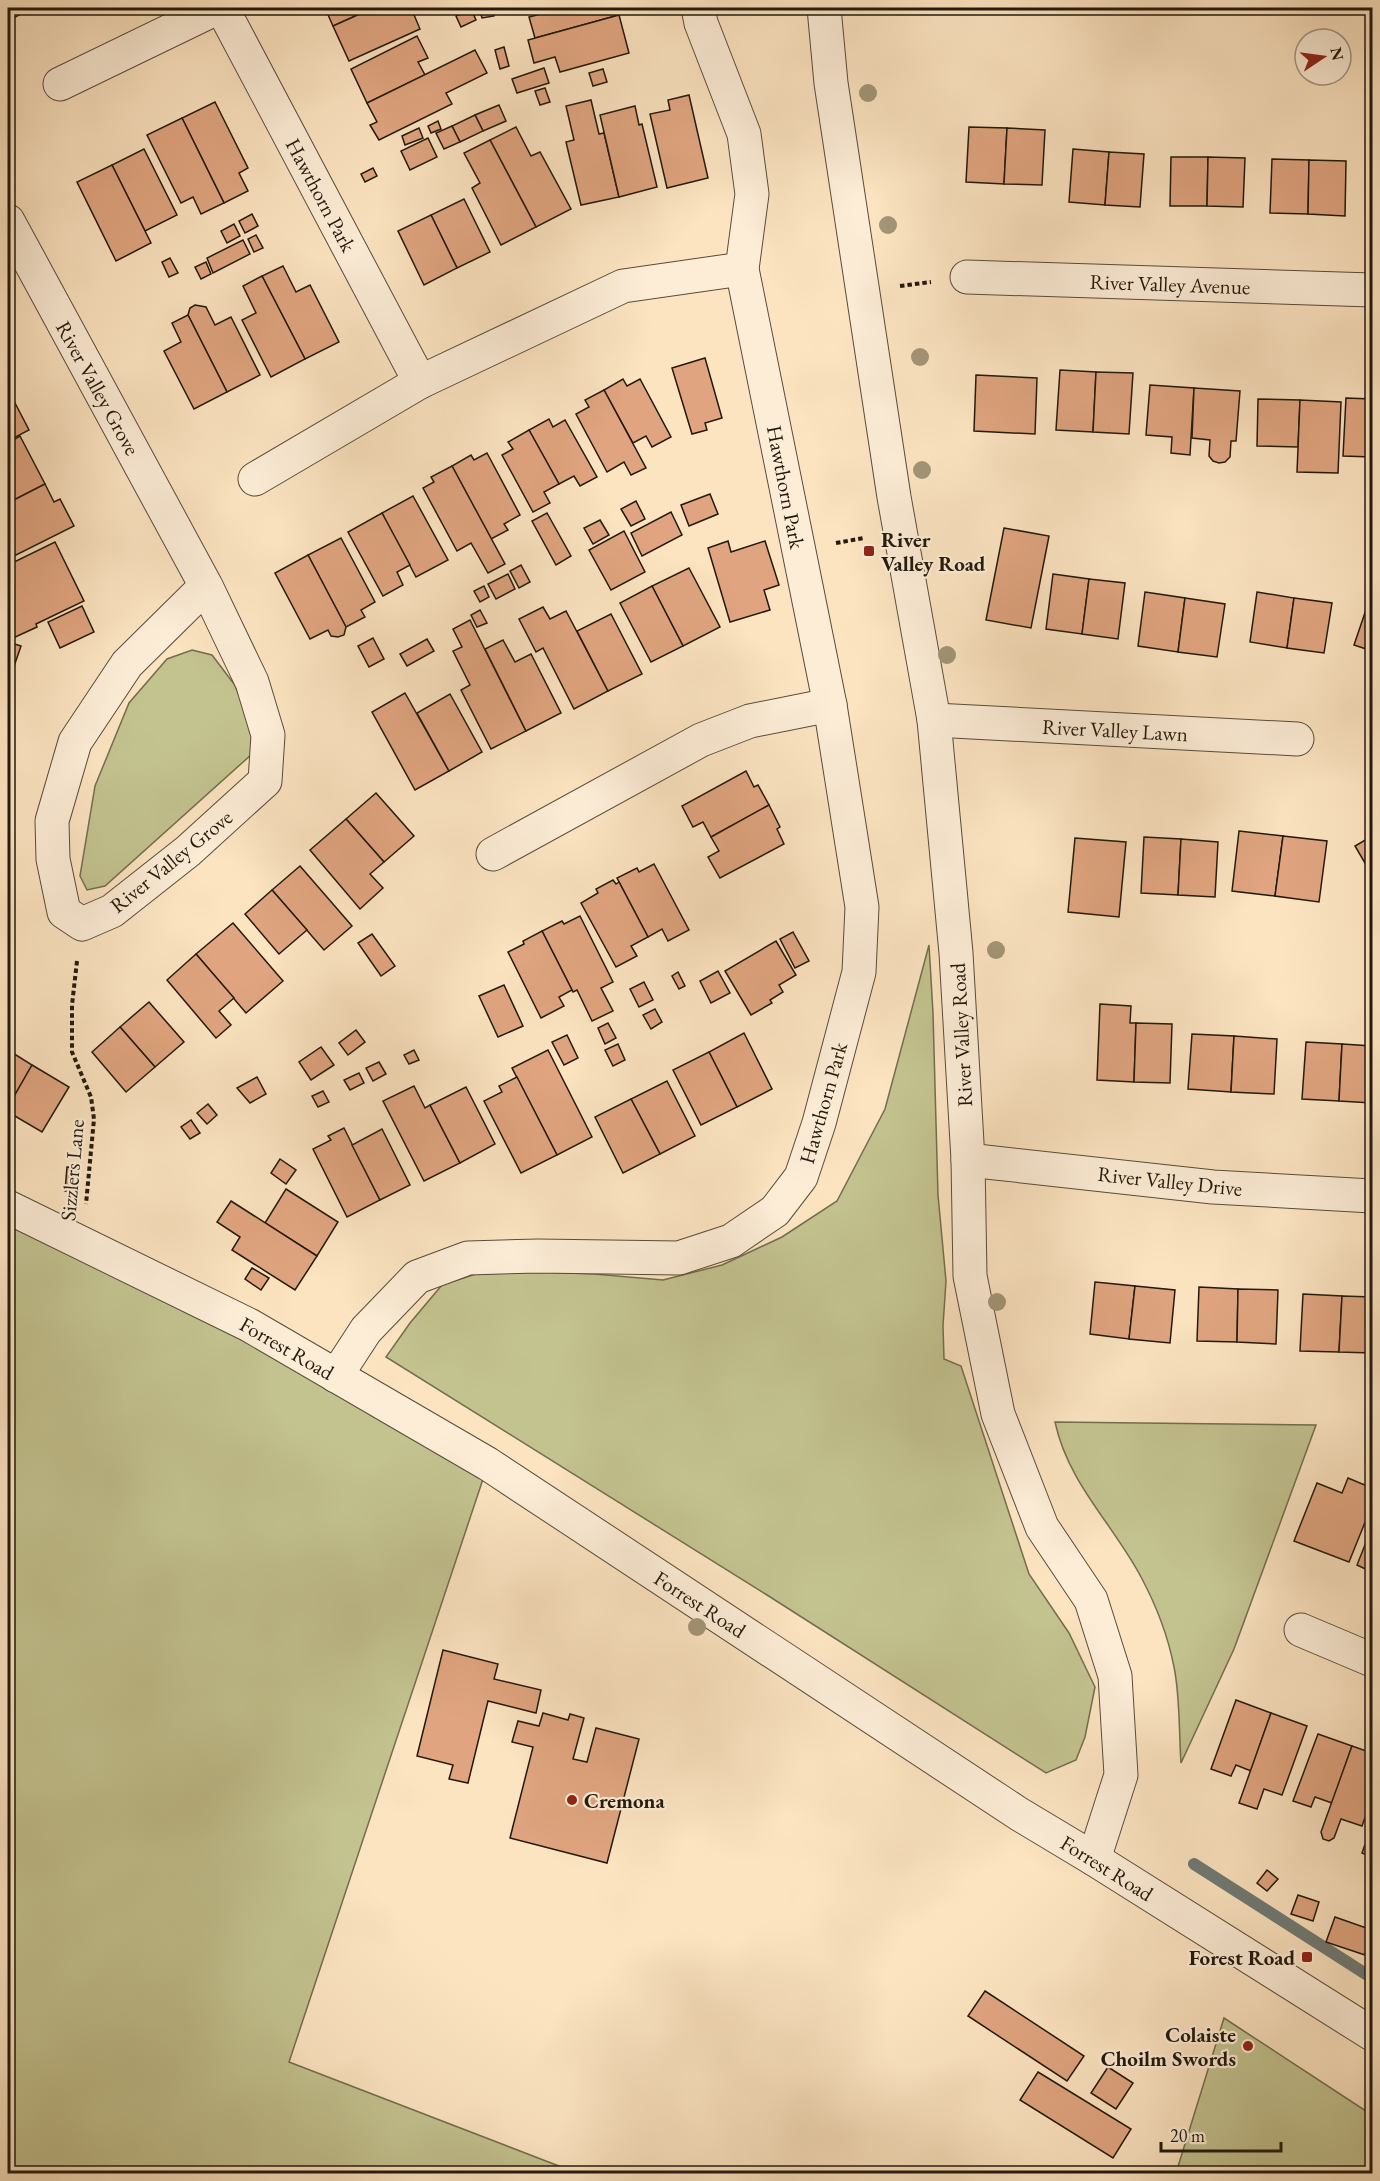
<svg xmlns="http://www.w3.org/2000/svg" width="1380" height="2181" viewBox="0 0 1380 2181" font-family="'EB Garamond',serif">
  <rect width="100%" height="100%" fill="#fce4c1"/>
  <filter id="stains"><feTurbulence type="fractalNoise" baseFrequency=".00333" numOctaves="4"/><feColorMatrix values="0 0 0 0 .2 0 0 0 0 .09 0 0 0 0 .02 0 0 0 .5 -.17"/></filter>
  <radialGradient id="worn" r=".72"><stop offset=".6" stop-color="#630" stop-opacity="0"/><stop offset="1" stop-color="#630" stop-opacity=".3"/></radialGradient>
  <!-- green -->
  <g fill="#c3c390" stroke="#726e4e" stroke-width="1.5">
    <path d="M192,650L212,655L234,684L258,735L252,754L105,886L87,890L80,876L95,786L129,703L167,659Z"/>
    <path d="M929,945L933,1013L938,1195L946,1281L943,1326L944,1359L961,1366L1029,1574L1069,1633L1095,1687L1085,1737L1076,1760L1046,1773L767,1595L386,1357L410,1323L442,1285L488,1270L594,1274L663,1280L722,1265L782,1237L837,1201L885,1109Z"/>
    <path d="M8,1207L488,1464L289,2062L577,2173H8Z"/>
    <path d="M1055,1422L1316,1425L1234,1649L1181,1763C1179,1734 1180,1695 1174,1667C1168,1636 1156,1605 1141,1577C1113,1524 1068,1483 1055,1422Z"/>
    <path d="M1224,2018L1372,2115V2173H1176Z"/>
  </g>
  <g fill="none" stroke-linecap="round" stroke-linejoin="round">
    <!-- stream -->
    <path stroke="#707b76" stroke-width="12" d="M1194,1864L1372,1978"/>
  </g>
  <!-- building -->
  <g fill="#e0a580" stroke="#22190c" stroke-width="1.5">
    <path d="M8,8H18L21,14L8,21Z"/>
    <path d="M325,8H373L333,26Z"/>
    <path d="M373,8H417L412,10L420,29L349,61L333,26Z"/>
    <path d="M479,8H492L494,16L482,18Z"/>
    <path d="M540,8H617L619,15L535,38L529,17L541,14Z"/>
    <path d="M471,9L476,20L461,27L456,16Z"/>
    <path d="M619,15L629,53L560,72L555,57L534,63L528,40Z"/>
    <path d="M417,36L428,58L418,62L425,75L367,103L351,69Z"/>
    <path d="M504,47L509,66L500,69L495,50Z"/>
    <path d="M475,50L487,73L446,93L452,104L379,140L370,125L377,122L367,103Z"/>
    <path d="M544,68L549,83L517,93L512,79Z"/>
    <path d="M603,69L607,82L593,86L589,73Z"/>
    <path d="M545,88L550,102L540,105L535,91Z"/>
    <path d="M689,95L708,178L667,188L650,114L670,110L668,100Z"/>
    <path d="M591,100L599,134L604,133L619,197L581,205L566,142L574,140L566,106Z"/>
    <path d="M215,102L248,168L239,173L248,191L224,203L182,118Z"/>
    <path d="M499,105L506,121L483,131L475,115Z"/>
    <path d="M635,106L639,125L642,124L657,187L619,197L600,115Z"/>
    <path d="M475,115L483,131L460,142L452,126Z"/>
    <path d="M182,118L224,203L201,214L193,197L181,203L147,135Z"/>
    <path d="M438,121L441,129L431,133L428,126Z"/>
    <path d="M452,126L460,142L444,149L436,133Z"/>
    <path d="M516,127L531,156L540,152L571,209L536,227L490,140Z"/>
    <path d="M969,127L1007,128L1004,184L966,182Z"/>
    <path d="M419,128L423,138L405,145L402,136Z"/>
    <path d="M1007,128L1045,130L1042,185L1004,184Z"/>
    <path d="M428,138L437,157L410,170L401,151Z"/>
    <path d="M490,140L536,227L501,245L472,188L480,183L464,153Z"/>
    <path d="M144,149L177,215L145,231L112,165Z"/>
    <path d="M1073,149L1109,152L1105,205L1069,202Z"/>
    <path d="M1109,152L1144,154L1140,207L1105,205Z"/>
    <path d="M1171,157H1208L1207,206H1170Z"/>
    <path d="M1208,157L1245,158L1243,207L1207,206Z"/>
    <path d="M1272,159L1309,160L1308,214L1270,213Z"/>
    <path d="M1309,160L1346,161L1345,216L1308,214Z"/>
    <path d="M112,165L151,243L116,261L77,182Z"/>
    <path d="M373,168L377,176L365,182L361,174Z"/>
    <path d="M464,199L490,252L457,268L431,215Z"/>
    <path d="M252,214L258,226L245,233L239,221Z"/>
    <path d="M431,215L457,268L424,285L398,231Z"/>
    <path d="M234,224L240,236L227,243L221,231Z"/>
    <path d="M256,235L263,248L254,252L248,239Z"/>
    <path d="M243,240L250,254L213,273L207,258Z"/>
    <path d="M170,258L178,273L169,277L162,262Z"/>
    <path d="M206,262L211,274L201,279L195,267Z"/>
    <path d="M283,266L296,292L310,285L339,342L305,359L262,276Z"/>
    <path d="M262,276L305,359L271,377L242,320L256,313L243,286Z"/>
    <path d="M195,305L206,307L215,325L231,317L260,375L227,392L188,315L190,308Z"/>
    <path d="M188,315L227,392L194,409L164,351L181,342L172,323Z"/>
    <path d="M705,358L722,418L705,423L707,430L692,434L672,368Z"/>
    <path d="M1060,370L1096,372L1093,432L1056,430Z"/>
    <path d="M1096,372L1133,373L1129,434L1093,432Z"/>
    <path d="M976,375L1037,378L1035,434L974,431Z"/>
    <path d="M623,379L627,386L640,379L671,437L652,447L646,436L633,443L604,390Z"/>
    <path d="M1150,385L1194,388L1190,455L1171,453L1172,437L1146,435Z"/>
    <path d="M1194,388L1240,391L1236,441H1231L1230,457L1225,462L1219,463L1213,461L1209,456L1210,440L1192,438Z"/>
    <path d="M604,390L646,468L631,475L624,462L607,472L576,414L589,407L585,400Z"/>
    <path d="M1346,398L1372,399V457L1343,456Z"/>
    <path d="M1258,399L1300,400L1298,447L1257,446Z"/>
    <path d="M1300,400L1341,402L1338,473L1297,472Z"/>
    <path d="M14,401L29,430L8,441V405Z"/>
    <path d="M549,419L553,427L565,420L597,477L580,486L574,476L559,484L529,430Z"/>
    <path d="M529,430L559,484L544,492L550,503L533,512L502,455L513,449L508,442Z"/>
    <path d="M20,436L45,484L8,503V443Z"/>
    <path d="M487,453L520,515L504,524L508,530L491,539L452,466L471,455L474,460Z"/>
    <path d="M452,466L505,564L488,573L471,543L457,551L423,488L434,482L431,477Z"/>
    <path d="M45,484L54,502L60,499L74,526L8,559V503Z"/>
    <path d="M710,494L718,514L689,526L681,505Z"/>
    <path d="M413,496L448,560L416,577L382,513Z"/>
    <path d="M636,501L645,519L631,526L621,509Z"/>
    <path d="M671,512L682,535L642,556L631,533Z"/>
    <path d="M382,513L410,565L397,572L403,585L383,596L348,532Z"/>
    <path d="M547,513L571,556L556,565L532,521Z"/>
    <path d="M600,520L609,535L593,544L584,528Z"/>
    <path d="M1004,528L1049,536L1031,628L986,620Z"/>
    <path d="M624,531L645,572L611,590L589,550Z"/>
    <path d="M341,538L375,602L361,610L365,617L346,627L308,555Z"/>
    <path d="M728,541L731,552L765,541L779,585L764,590L770,610L730,622L708,548Z"/>
    <path d="M55,542L84,601L36,624L37,627L11,639L8,632V565Z"/>
    <path d="M308,555L346,627L344,635L338,637L331,636L328,630L310,639L275,573Z"/>
    <path d="M521,565L530,582L519,588L510,571Z"/>
    <path d="M689,568L720,627L683,646L652,586Z"/>
    <path d="M508,574L515,589L496,599L488,584Z"/>
    <path d="M1053,574L1089,579L1082,634L1046,629Z"/>
    <path d="M1089,579L1125,583L1118,639L1082,634Z"/>
    <path d="M484,586L489,597L480,602L474,591Z"/>
    <path d="M652,586L683,646L651,662L620,603Z"/>
    <path d="M1145,592L1185,598L1178,652L1138,646Z"/>
    <path d="M1257,592L1294,598L1287,648L1250,642Z"/>
    <path d="M1371,595H1372V651L1354,645Z"/>
    <path d="M1185,598L1225,604L1217,657L1178,652Z"/>
    <path d="M1294,598L1332,603L1324,653L1287,648Z"/>
    <path d="M82,606L94,632L60,648L48,622Z"/>
    <path d="M543,607L550,619L566,611L608,691L574,709L543,648L536,652L519,619Z"/>
    <path d="M480,610L487,623L477,627L471,615Z"/>
    <path d="M611,614L642,674L608,691L577,631Z"/>
    <path d="M470,620L526,731L491,749L461,690L470,685L453,651L462,647L453,629Z"/>
    <path d="M373,638L384,659L369,667L358,646Z"/>
    <path d="M427,639L434,651L407,666L400,654Z"/>
    <path d="M503,640L515,662L531,654L561,713L526,731L485,649Z"/>
    <path d="M8,642L21,646L10,678L8,677Z"/>
    <path d="M405,693L449,771L415,790L372,712Z"/>
    <path d="M450,694L482,752L449,771L417,713Z"/>
    <path d="M746,771L754,787L758,785L769,805L711,837L703,822L693,827L682,806Z"/>
    <path d="M376,793L414,836L384,862L346,819Z"/>
    <path d="M769,805L780,827L777,829L784,844L720,878L708,857L719,851L711,837Z"/>
    <path d="M346,819L384,862L370,874L383,888L360,909L310,850Z"/>
    <path d="M1239,831L1283,836L1275,896L1232,891Z"/>
    <path d="M1283,836L1327,841L1319,902L1275,896Z"/>
    <path d="M1372,836V875L1355,846Z"/>
    <path d="M1144,837L1181,839L1178,895L1141,893Z"/>
    <path d="M1075,838L1126,842L1119,917L1068,912Z"/>
    <path d="M1181,839L1218,842L1215,897L1178,895Z"/>
    <path d="M654,864L689,930L668,941L662,929L648,937L617,878L637,868L639,872Z"/>
    <path d="M300,866L352,926L324,950L272,890Z"/>
    <path d="M613,880L616,884L619,882L648,937L631,946L637,956L616,967L581,903L598,893L596,889Z"/>
    <path d="M272,890L307,930L279,954L245,914Z"/>
    <path d="M580,916L613,982L601,988L613,1011L592,1021L577,990L573,992L542,931L562,921L564,924Z"/>
    <path d="M233,923L283,981L246,1013L196,954Z"/>
    <path d="M542,931L572,990L559,997L564,1006L541,1018L508,952L524,944L523,941Z"/>
    <path d="M793,932L809,961L795,968L780,939Z"/>
    <path d="M372,934L395,966L381,976L358,943Z"/>
    <path d="M776,941L796,975L779,985L783,992L770,1000L772,1003L751,1015L725,971Z"/>
    <path d="M196,954L234,998L219,1011L231,1025L216,1038L167,980Z"/>
    <path d="M718,971L730,993L711,1003L700,981Z"/>
    <path d="M678,972L685,986L679,989L672,976Z"/>
    <path d="M644,982L653,1000L639,1007L630,989Z"/>
    <path d="M504,985L523,1026L498,1037L479,996Z"/>
    <path d="M149,1002L184,1042L155,1067L120,1027Z"/>
    <path d="M1100,1004L1131,1006L1130,1023H1136L1134,1082L1097,1080Z"/>
    <path d="M655,1009L662,1022L651,1029L643,1015Z"/>
    <path d="M608,1023L616,1038L605,1044L598,1028Z"/>
    <path d="M1136,1023L1172,1024L1170,1083L1134,1082Z"/>
    <path d="M120,1027L155,1067L126,1092L92,1052Z"/>
    <path d="M356,1030L365,1042L348,1055L339,1043Z"/>
    <path d="M744,1033L772,1089L737,1107L709,1052Z"/>
    <path d="M1192,1034L1234,1036L1231,1092L1188,1089Z"/>
    <path d="M567,1035L578,1058L564,1065L552,1042Z"/>
    <path d="M1234,1036L1277,1039L1274,1094L1231,1092Z"/>
    <path d="M1306,1042L1342,1044L1339,1101L1302,1099Z"/>
    <path d="M618,1044L625,1060L613,1066L605,1050Z"/>
    <path d="M1342,1044L1372,1046V1103L1339,1101Z"/>
    <path d="M321,1047L334,1065L311,1080L299,1062Z"/>
    <path d="M8,1050L32,1065L8,1107Z"/>
    <path d="M414,1050L419,1060L409,1064L404,1055Z"/>
    <path d="M548,1050L592,1137L557,1155L512,1068Z"/>
    <path d="M709,1052L737,1107L701,1125L673,1070Z"/>
    <path d="M379,1062L386,1074L373,1081L366,1068Z"/>
    <path d="M32,1065L69,1087L42,1132L8,1112V1107Z"/>
    <path d="M359,1073L364,1083L350,1090L344,1080Z"/>
    <path d="M257,1077L266,1094L250,1103L237,1088Z"/>
    <path d="M517,1077L557,1155L521,1173L484,1101L502,1092L499,1086Z"/>
    <path d="M667,1081L695,1136L660,1154L631,1099Z"/>
    <path d="M414,1086L425,1108L430,1105L460,1163L424,1181L383,1101Z"/>
    <path d="M466,1087L495,1144L460,1163L430,1105Z"/>
    <path d="M323,1091L329,1102L318,1107L312,1096Z"/>
    <path d="M631,1099L660,1154L623,1173L595,1117Z"/>
    <path d="M208,1104L217,1115L207,1124L197,1113Z"/>
    <path d="M191,1120L200,1133L190,1139L181,1127Z"/>
    <path d="M344,1128L380,1200L347,1217L313,1149L331,1140L328,1136Z"/>
    <path d="M382,1129L410,1185L380,1200L352,1145Z"/>
    <path d="M280,1159L296,1170L286,1184L271,1173Z"/>
    <path d="M67,1167L80,1168L79,1191H65Z"/>
    <path d="M286,1189L338,1222L317,1256L265,1223Z"/>
    <path d="M231,1201L317,1256L295,1290L232,1250L240,1237L217,1222Z"/>
    <path d="M252,1268L269,1278L261,1290L245,1279Z"/>
    <path d="M1095,1282L1135,1286L1129,1339L1090,1334Z"/>
    <path d="M1135,1286L1175,1290L1170,1343L1129,1339Z"/>
    <path d="M1199,1287L1238,1289L1237,1342L1197,1341Z"/>
    <path d="M1238,1289L1278,1290L1276,1344L1237,1342Z"/>
    <path d="M1303,1294L1342,1296L1339,1352L1300,1351Z"/>
    <path d="M1342,1296L1372,1297V1353L1339,1352Z"/>
    <path d="M1348,1478L1372,1488V1495L1369,1504L1372,1505L1349,1562L1294,1541L1317,1483L1342,1493Z"/>
    <path d="M1372,1527V1572L1357,1565Z"/>
    <path d="M443,1650L498,1664L494,1679L541,1690L536,1713L488,1701L468,1783L449,1779L453,1765L417,1756Z"/>
    <path d="M1236,1700L1271,1713L1251,1771L1236,1765L1231,1776L1211,1769Z"/>
    <path d="M543,1713L568,1720L570,1714L584,1718L573,1759L587,1762L596,1728L639,1739L607,1863L510,1838L533,1747L512,1742L518,1721L539,1726Z"/>
    <path d="M1271,1713L1307,1726L1282,1795L1264,1789L1257,1809L1239,1803Z"/>
    <path d="M1318,1734L1352,1746L1332,1803L1315,1797L1311,1807L1293,1801Z"/>
    <path d="M1352,1746L1372,1753V1798L1362,1826L1341,1819L1334,1838L1329,1841L1323,1839L1321,1832Z"/>
    <path d="M1372,1825V1857L1362,1853Z"/>
    <path d="M1267,1870L1278,1879L1267,1891L1257,1883Z"/>
    <path d="M1298,1895L1319,1902L1313,1921L1291,1914Z"/>
    <path d="M1335,1917L1372,1930L1365,1955L1326,1942Z"/>
    <path d="M985,1991L1084,2056L1067,2081L968,2016Z"/>
    <path d="M1108,2067L1133,2083L1116,2109L1091,2093Z"/>
    <path d="M1038,2072L1131,2129L1113,2158L1020,2100Z"/>
  </g>
  <g fill="none" stroke-linecap="round" stroke-linejoin="round">
    <defs>
      <g id="minor">
        <path d="M222,8L420,382"/>
        <path d="M824,8L831,83L894,497L934,720L956,953L968,1160L970,1276L998,1414L1042,1527L1091,1600L1115,1676L1121,1775L1094,1859"/>
        <path d="M60,84L217,8"/>
        <path d="M8,221L206,586L252,682L268,735L265,781L188,851L112,911L82,924L64,912L53,859L52,821L75,742L127,664L206,586"/>
        <path d="M967,277L1372,290"/>
        <path d="M255,479L420,382L623,286L742,269"/>
        <path d="M934,720L1297,739"/>
        <path d="M493,854L701,740L750,721L830,705"/>
        <path d="M968,1160L1213,1187L1372,1196"/>
        <path d="M8,1207L249,1325L488,1464L1019,1814L1094,1859L1372,2034"/>
        <path d="M336,1376L366,1330L417,1277L468,1258L538,1256L679,1258L731,1241L775,1211L801,1177L819,1123L859,972L862,907L830,705L742,269L752,194L744,134L701,23L698,8"/>
        <path d="M1301,1630L1372,1660"/>
      </g>
    </defs>
    <!-- minor casing -->
    <use href="#minor" stroke="#584c39" stroke-width="35"/>
    <!-- path -->
    <g stroke="#22190c" stroke-width="4" stroke-dasharray="4.5 3" stroke-linecap="butt">
      <path d="M900,286L931,282"/>
      <path d="M836,543L864,538"/>
      <path d="M77,961L72,1005V1052L91,1097L94,1119L86,1204"/>
    </g>
    <!-- minor -->
    <use href="#minor" stroke="#fdedd7" stroke-width="33"/>
  </g>
  <!-- trees -->
  <g fill="#a39577">
    <circle cx="868" cy="93" r="9"/>
    <circle cx="888" cy="225" r="9"/>
    <circle cx="920" cy="357" r="9"/>
    <circle cx="922" cy="470" r="9"/>
    <circle cx="947" cy="655" r="9"/>
    <circle cx="996" cy="950" r="9"/>
    <circle cx="997" cy="1302" r="9"/>
    <circle cx="697" cy="1627" r="9"/>
  </g>
  <!-- markers -->
  <g fill="#8f2418" stroke="#fdedd7" stroke-width="2">
    <rect x="863" y="545" width="12" height="12" rx="3"/>
    <circle cx="572" cy="1800" r="6"/>
    <rect x="1301" y="1951" width="12" height="12" rx="3"/>
    <circle cx="1248" cy="2046" r="6"/>
  </g>
  <g text-anchor="middle" dominant-baseline="central" stroke-width="4.5" stroke-linejoin="round" paint-order="stroke">
    <!-- street labels -->
    <g font-size="21" fill="#22190c" stroke="#fdedd7">
      <text transform="translate(321 195) rotate(62)">Hawthorn Park</text>
      <text transform="translate(1170 284) rotate(2)">River Valley Avenue</text>
      <text transform="translate(98 388) rotate(61)">River Valley Grove</text>
      <text transform="translate(786 487) rotate(79)">Hawthorn Park</text>
      <text transform="translate(1115 730) rotate(3)">River Valley Lawn</text>
      <text transform="translate(171 861) rotate(-39)">River Valley Grove</text>
      <text transform="translate(961 1035) rotate(-93)">River Valley Road</text>
      <text transform="translate(823 1103) rotate(-74)">Hawthorn Park</text>
      <text transform="translate(72 1170) rotate(-85)">Sizzlers Lane</text>
      <text transform="translate(1170 1181) rotate(6)">River Valley Drive</text>
      <text transform="translate(287 1348) rotate(30)">Forrest Road</text>
      <text transform="translate(700 1604) rotate(33)">Forrest Road</text>
      <text transform="translate(1107 1868) rotate(32)">Forrest Road</text>
    </g>
    <!-- poi labels -->
    <g font-size="21" font-weight="bold" fill="#22190c" stroke="#fdedd7" text-anchor="start">
      <text x="881" y="539">River<tspan x="881" dy="24">Valley Road</tspan></text>
      <text x="584" y="1800">Cremona</text>
      <text x="1295" y="1957" text-anchor="end">Forest Road</text>
      <text x="1236" y="2034" text-anchor="end">Colaiste<tspan x="1236" dy="24">Choilm Swords</tspan></text>
    </g>
  </g>
  <!-- margin -->
  <rect width="1380" height="2181" fill="none" stroke="#fce4c1" stroke-width="30"/>
  <rect x="9" y="9" width="1362" height="2163" fill="none" stroke="#22190c" stroke-width="3"/>
  <rect x="15" y="15" width="1350" height="2151" fill="none" stroke="#22190c" stroke-width="1.5"/>
  <!-- north arrow -->
  <g transform="translate(1323 57) rotate(77)"><circle r="28" fill="#fdedd7" stroke="#a59886" stroke-width="1.5"/>
  <path d="M0-4.5L10 22L0 15L-10 22Z" fill="#8f2418"/>
  <text y="-9" font-size="16" font-weight="bold" text-anchor="middle" fill="#22190c">N</text>
  </g>
  <!-- scale -->
  <path d="M1161 2142v9h120v-9" fill="none" stroke="#22190c" stroke-width="3"/>
  <text x="1170" y="2142" font-size="18" fill="#22190c" stroke="#fdedd7" stroke-width="4.5" paint-order="stroke">20 m</text>
  <rect width="100%" height="100%" filter="url(#stains)"/>
  <rect width="100%" height="100%" fill="url(#worn)"/>
</svg>
